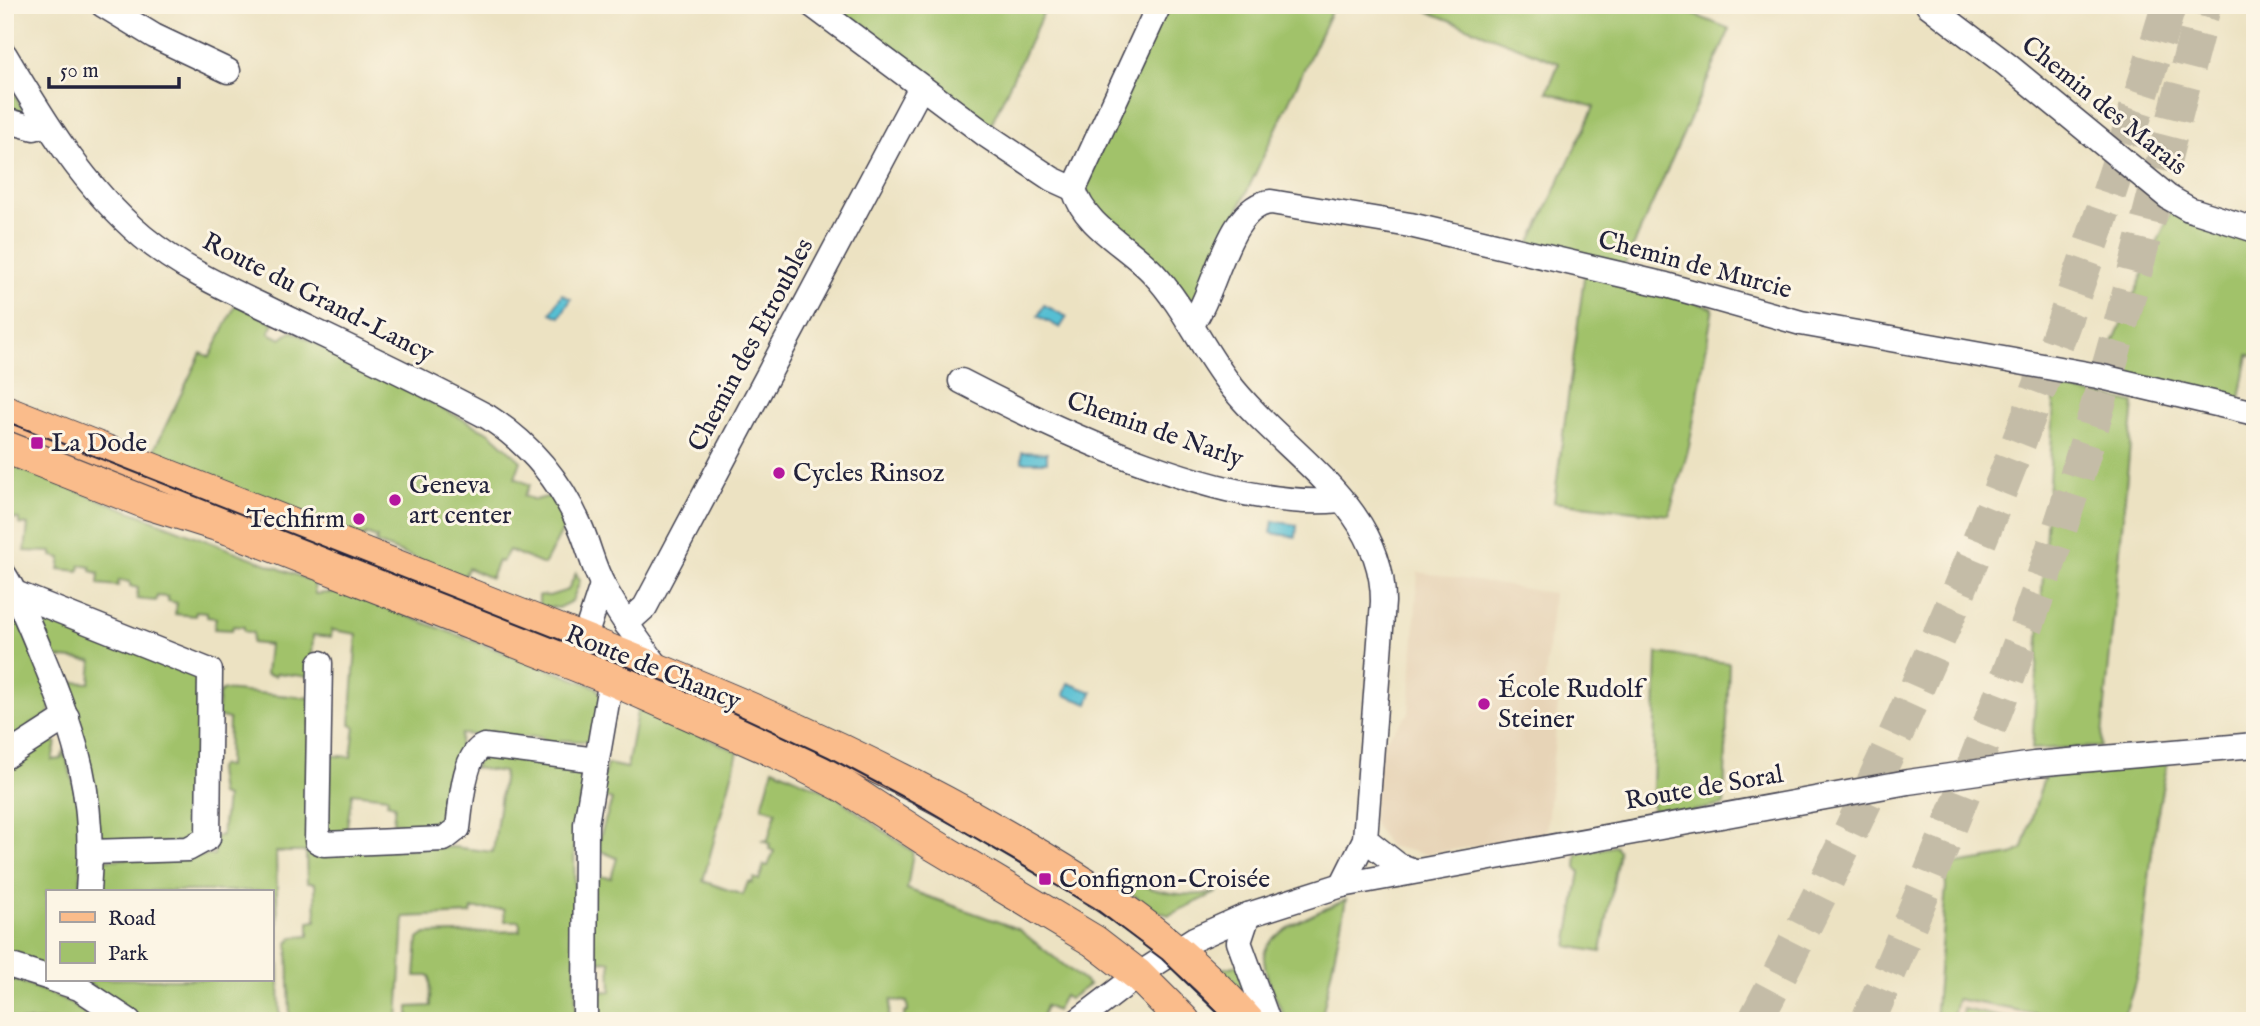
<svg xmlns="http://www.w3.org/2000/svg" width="2260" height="1026" viewBox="0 0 2260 1026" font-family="'IM FELL English',serif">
  <rect width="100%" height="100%" fill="#fcf5e5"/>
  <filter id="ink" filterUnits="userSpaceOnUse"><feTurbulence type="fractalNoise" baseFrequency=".0143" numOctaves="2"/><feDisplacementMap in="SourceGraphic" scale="14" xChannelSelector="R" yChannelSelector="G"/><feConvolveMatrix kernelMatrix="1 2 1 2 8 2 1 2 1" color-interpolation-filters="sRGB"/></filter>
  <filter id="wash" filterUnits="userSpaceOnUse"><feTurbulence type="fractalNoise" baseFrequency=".00686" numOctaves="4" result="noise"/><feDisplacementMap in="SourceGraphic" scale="28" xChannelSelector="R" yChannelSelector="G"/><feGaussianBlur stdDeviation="1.57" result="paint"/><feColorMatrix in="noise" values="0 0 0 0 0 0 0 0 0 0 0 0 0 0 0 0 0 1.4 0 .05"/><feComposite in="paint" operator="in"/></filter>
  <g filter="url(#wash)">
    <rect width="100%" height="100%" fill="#ece2c2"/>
    <!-- built -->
    <g fill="#e7d4b7">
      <path d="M1418,572L1553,593L1544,692L1559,694L1546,835L1425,854L1388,846L1372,821L1377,749L1409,713Z"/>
      <path d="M1957,999L2074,1021H1952Z"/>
    </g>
    <!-- green -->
    <g fill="#a1c26b" stroke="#627253" stroke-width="2">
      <path d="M812,5H1047L986,135Z"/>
      <path d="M1167,5H1334L1193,307L1094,211L1084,184Z"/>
      <path d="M1428,5H1670L1730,29L1624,267L1530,244L1594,107L1547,92L1559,63L1426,11Z"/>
      <path d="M5,78L24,111H5Z"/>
      <path d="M2172,209L2255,238V356L2248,355L2238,410L2098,376Z"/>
      <path d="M1585,270L1713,308L1689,447L1669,515L1554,502Z"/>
      <path d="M236,304L274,323L269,333L281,339L292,331L490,433L521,461L515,478L530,485L524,496L535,500L551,496L566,524L544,565L509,550L502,562L498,561L491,578L468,568L464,577L376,543L377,538L366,534L364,538L152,454L201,353L210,357Z"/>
      <path d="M2055,387L2134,403L2101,747L2032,749Z"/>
      <path d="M5,463L314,582L315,594L343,592L596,687L603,697L594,742L560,740L559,745L542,742L543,738L538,737H501V732L491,731L490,736L461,734L450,823L439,833L406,830L407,825L393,822L395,805L387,803L388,797L352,793L346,833L323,837L328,755L351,757L355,726L350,725L357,634L332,630L331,637L313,635L311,677L276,673L275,676L266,674L269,645L252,643L253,633L244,631V627L233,626L232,630L214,629L216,618L207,617V612L196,611L195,616L175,614L177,603L168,601V597L157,596L156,601L137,599L138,588L130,586V582L119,580L118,586L98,584L99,573L91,571V567L80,565L79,571L59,569L61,558L52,556V552L25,551L28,525L19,524V519L5,518Z"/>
      <path d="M576,573L580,581L572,601L558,608L539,606V595L549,596L568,590Z"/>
      <path d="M5,590L53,695L48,716L30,724L32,730L5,746Z"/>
      <path d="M46,612L198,672L199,833L191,842L102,845L66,686L68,682L90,683L92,661L53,657L39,618Z"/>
      <path d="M1657,653L1729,663L1724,805L1652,819Z"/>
      <path d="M223,690L311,698L307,852L453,847L493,852L504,772L474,768L481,756L586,770L574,839L576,1021H409V1007L431,1006L430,976H415L418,939L425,934L520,931V921H505L504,909H472L471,914L404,917L398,1021H290L288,943L293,937L309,936V922L316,921L315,883H307L306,852H276L280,1021H141L87,982L88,979H271V891H95L97,860L214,855L215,837L222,835L226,797L220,795L217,770L221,765L228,766L229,719L217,716L219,694Z"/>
      <path d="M638,706L738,752L703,881L743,895L748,882L752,883L754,878L759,880L764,865L768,866L774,851L769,849L770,844L763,841L768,840L776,811L762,807L773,768L834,795L913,852L907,889L1018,929L1089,985L1069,999L1064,996L1056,1011L1046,1006L1040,1021H904V1013L908,1012L907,1002L891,1000L888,1021H591V992L611,991L610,961L588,962L591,875L611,878L617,858L596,849L612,800L598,795L607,764L627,768Z"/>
      <path d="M51,737L56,743L52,760L61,759L64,751L80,805L81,891H47V970L5,956V766Z"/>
      <path d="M2168,762C2159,800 2153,839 2149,879C2144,927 2143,976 2121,1021H2074L1957,999L1952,1021H1935L1946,886L1944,866L2012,855L2023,848L2044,777Z"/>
      <path d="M1615,846L1619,851L1601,952L1567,946L1580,872L1576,867L1577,854Z"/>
      <path d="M1130,881C1160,893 1186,898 1218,892L1169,915L1156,911L1125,889Z"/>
      <path d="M1346,900L1321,1021H1286C1278,1001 1265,979 1264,958C1262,932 1325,909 1346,900Z"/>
      <path d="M1239,965L1260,1019L1212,971Z"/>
      <path d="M5,976L61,998L86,1014L82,1021H5Z"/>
      <path d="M1963,1009L2019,1021H1961Z"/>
    </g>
    <!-- water -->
    <g fill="#56bfd3" stroke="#3c7087" stroke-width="2">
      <path d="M562,294L571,299L560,317L551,313Z"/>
      <path d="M1044,305L1067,317L1060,328L1038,316Z"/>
      <path d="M1022,452L1047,453V462H1022Z"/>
      <path d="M1273,521L1297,525L1296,537L1271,533Z"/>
      <path d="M1068,683L1092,692L1088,704L1064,695Z"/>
    </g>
  </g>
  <g filter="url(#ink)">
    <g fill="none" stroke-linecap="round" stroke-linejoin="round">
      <!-- highway-tunnel -->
      <g stroke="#c4bca7" stroke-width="35" stroke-dasharray="35 18" stroke-linecap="butt">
        <path d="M1755,1021C1927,696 2063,356 2169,5"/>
        <path d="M1868,1021C1953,825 2033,627 2093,422C2134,284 2167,144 2204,5"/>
      </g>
      <defs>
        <g id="minor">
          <path d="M103,5L154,36L228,71"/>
          <path d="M812,5L986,135L1052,179L1074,189"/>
          <path d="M1159,5L1074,189C1084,226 1128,246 1153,273C1184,306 1201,347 1228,382C1281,452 1384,504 1383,602L1365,839L1342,885"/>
          <path d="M1928,5L2006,64L2168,197L2189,209L2255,230"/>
          <path d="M5,55C44,121 84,187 143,237C183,270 231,291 277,313C348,347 419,380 488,417C530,444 560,480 580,526C589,546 593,568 604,587C620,617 640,644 661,671"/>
          <path d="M5,120L34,128L45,124"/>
          <path d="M1192,324C1216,292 1228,205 1271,202L1410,225L1666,285L1801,323L2098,376L2255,413"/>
          <path d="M961,381C1059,432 1229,512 1340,500"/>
          <path d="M5,576C20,600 30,627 41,653C77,738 96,798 88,891"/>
          <path d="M15,593L210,671L208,838L188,849L91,852"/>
          <path d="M626,624L645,607L921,87"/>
          <path d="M584,658V640L602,585"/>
          <path d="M320,663L317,841L324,844L444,839L458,828C461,807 463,754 484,746L597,760"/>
          <path d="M5,757L67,717"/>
          <path d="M1365,839L1398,865L1414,871"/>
          <path d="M1248,915L1239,942L1268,1021"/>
          <path d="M5,964L47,977"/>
          <path d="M52,979L79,988L129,1021"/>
          <path d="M585,1021L586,824L611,679"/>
          <path d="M1078,1021L1138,975L1194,939L1248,915L1342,885L1908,782L2034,764L2255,745"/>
        </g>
        <g id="major">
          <path d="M5,411C170,476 335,542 500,607C672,674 844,742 1004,835C1097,888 1176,939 1248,1021"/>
          <path d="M5,447L147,503L230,529L611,679L787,757L845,787L934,845L1094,941L1138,975L1184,1021"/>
        </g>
      </defs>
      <!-- minor casing -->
      <use href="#minor" stroke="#403f4f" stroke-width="27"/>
      <!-- major casing -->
      <use href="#major" stroke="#403f4f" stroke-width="34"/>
      <!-- minor -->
      <use href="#minor" stroke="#fff" stroke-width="24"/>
      <!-- major -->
      <use href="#major" stroke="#fabc8b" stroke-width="32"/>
      <!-- tram -->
      <path stroke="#22223b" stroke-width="2" d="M5,421L674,685L828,757L926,809L1093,907L1162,959L1226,1021"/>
    </g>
  </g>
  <!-- markers -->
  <g fill="#b5179e" stroke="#fcf5e5" stroke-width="2.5">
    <rect x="30" y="436" width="14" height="14" rx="3.5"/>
    <circle cx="779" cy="473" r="7"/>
    <circle cx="395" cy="500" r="7"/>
    <circle cx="359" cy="519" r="7"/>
    <circle cx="1484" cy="704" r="7"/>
    <rect x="1038" y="872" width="14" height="14" rx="3.5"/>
  </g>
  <g text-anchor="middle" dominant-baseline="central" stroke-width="6" stroke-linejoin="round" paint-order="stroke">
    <!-- street labels -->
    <g font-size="26" fill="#22223b" stroke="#fcf5e5">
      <text transform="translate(2104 106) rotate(39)">Chemin des Marais</text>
      <text transform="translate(1695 265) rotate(15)">Chemin de Murcie</text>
      <text transform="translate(318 298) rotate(27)">Route du Grand-Lancy</text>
      <text transform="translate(751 345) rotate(-62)">Chemin des Etroubles</text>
      <text transform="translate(1155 430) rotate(19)">Chemin de Narly</text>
      <text transform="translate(653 668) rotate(22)">Route de Chancy</text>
      <text transform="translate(1704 788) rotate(-10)">Route de Soral</text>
    </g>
    <!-- poi labels -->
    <g font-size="26" fill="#22223b" stroke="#fcf5e5" text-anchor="start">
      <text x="51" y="443">La Dode</text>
      <text x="793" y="473">Cycles Rinsoz</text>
      <text x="409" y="485">Geneva<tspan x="409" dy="30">art center</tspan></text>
      <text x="345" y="519" text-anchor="end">Techfirm</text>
      <text x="1498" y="689">École Rudolf<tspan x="1498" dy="30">Steiner</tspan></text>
      <text x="1059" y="879">Confignon-Croisée</text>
    </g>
  </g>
  <!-- margin -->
  <rect width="2260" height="1026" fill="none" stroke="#fcf5e5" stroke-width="28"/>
  <!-- legend -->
  <rect x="46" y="890" width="228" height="91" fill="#fcf5e5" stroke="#a5a1a1" stroke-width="2"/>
  <rect x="60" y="912" width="35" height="10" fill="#fabc8b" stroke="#a5a1a1" stroke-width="2"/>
  <text x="108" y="925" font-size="21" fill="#22223b">Road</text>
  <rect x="60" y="942" width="35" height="21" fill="#a1c26b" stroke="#a5a1a1" stroke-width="2"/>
  <text x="108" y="960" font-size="21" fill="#22223b">Park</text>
  <!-- scale -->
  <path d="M49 77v10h130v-10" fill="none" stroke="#22223b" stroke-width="3.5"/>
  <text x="60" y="77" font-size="21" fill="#22223b" stroke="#fcf5e5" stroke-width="5" paint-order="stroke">50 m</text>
</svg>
